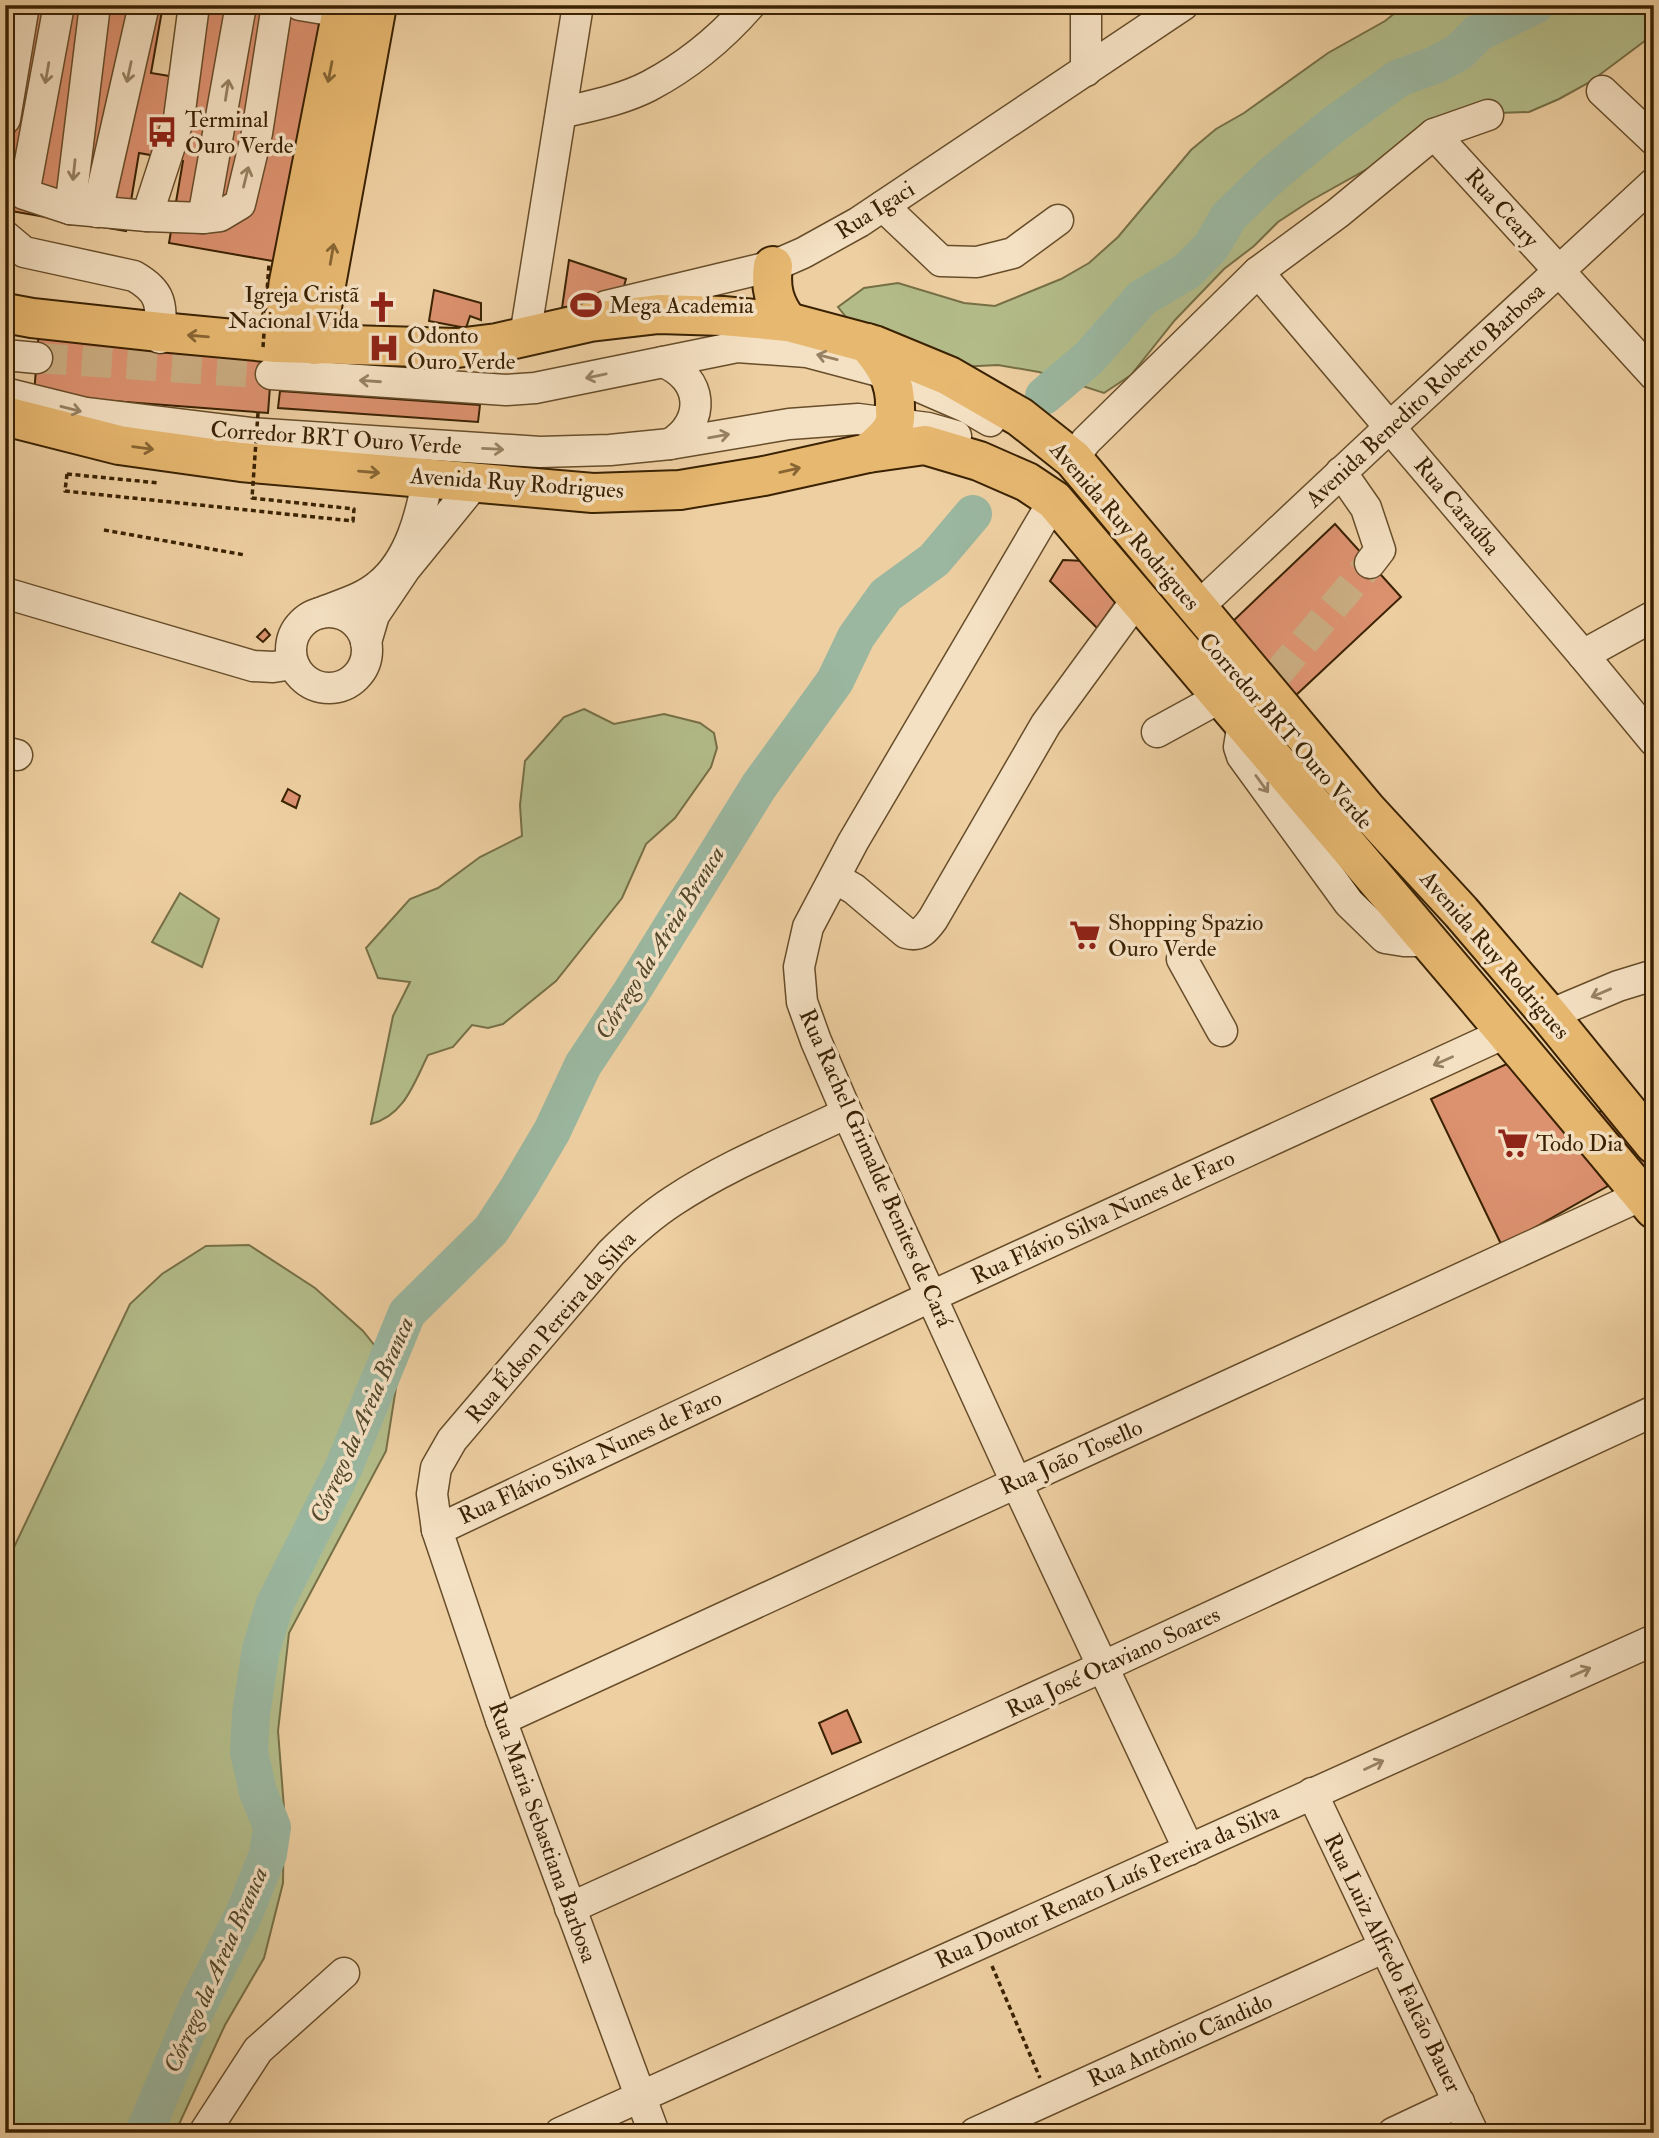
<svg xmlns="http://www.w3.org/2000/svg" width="1659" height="2138" viewBox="0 0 1659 2138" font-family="'IM FELL Double Pica',serif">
  <rect width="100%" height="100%" fill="#eecfa1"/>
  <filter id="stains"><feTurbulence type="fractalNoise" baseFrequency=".00286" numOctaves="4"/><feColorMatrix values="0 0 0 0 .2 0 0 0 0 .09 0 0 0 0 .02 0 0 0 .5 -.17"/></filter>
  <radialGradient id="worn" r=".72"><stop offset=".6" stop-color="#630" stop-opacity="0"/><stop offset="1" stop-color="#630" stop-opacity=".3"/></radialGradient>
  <!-- green -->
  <g fill="#b3bc89" stroke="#766f46" stroke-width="2">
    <path d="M1405,5H1654V34L1590,82L1559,99L1529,112L1497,113L1430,134L1310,201L1278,222L1254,246L1224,269L1175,320L1131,375L1104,393L1039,372L998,365L959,367L858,332L838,307L864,288L898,283L964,303L995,306L1061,279L1089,263L1118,237L1191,150L1216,129L1244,113L1328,53L1385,21Z"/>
    <path d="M584,709L614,724L664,714L700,723L714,733L717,748L711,767L675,818L646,844L622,898L556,981L503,1024L488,1028L472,1025L453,1047L428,1055C414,1083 404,1116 371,1124L393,1016L410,982L378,978L366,948L410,899L438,888L480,857L522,836L520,805L525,761L564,717Z"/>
    <path d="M180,893L219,919L202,967L152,942Z"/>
    <path d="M249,1245L315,1288L363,1331L398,1375L386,1451L289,1633L278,1731L284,1808L283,1883L264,1958L225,2025L175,2133H5V1566L130,1304L162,1274L206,1246Z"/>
  </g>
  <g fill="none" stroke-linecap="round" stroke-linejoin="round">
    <!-- river -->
    <g stroke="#9bb7a0" stroke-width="38">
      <path d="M1044,396L1089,358L1142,298L1187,271L1211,247L1229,216L1273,174L1332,126L1399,78L1435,65L1459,52L1478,33L1535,5"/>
      <path d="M144,2133L197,2007L244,1914L268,1854L272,1827L258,1792L249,1752L251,1714L261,1649L275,1604L343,1469L407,1313L491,1230L519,1187L552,1131L583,1065L632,991L759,786L835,681L856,637L886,595L934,560L973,514"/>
    </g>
  </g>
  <!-- building -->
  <g fill="#dc916f" stroke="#3a2203" stroke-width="2">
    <path d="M36,5H163L151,73L194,80L208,5H233L295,17L332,5L284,263L169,243L183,161L139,153L126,231L5,210V186Z"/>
    <path d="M569,260L626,279L621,297L562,308Z"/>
    <path d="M434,290L481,303V320L470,316L466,328L429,321Z"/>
    <path d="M39,329L273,347L268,413L34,395Z"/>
    <path d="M280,391L480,405L478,422L278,408Z"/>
    <path d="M1335,524L1401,597L1294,697L1231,623Z"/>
    <path d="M1063,560L1086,561L1119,597L1097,628L1050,581Z"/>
    <path d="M265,629L270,635L263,642L257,637Z"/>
    <path d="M288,789L300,796L296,808L282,801Z"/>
    <path d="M1511,1062L1608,1186L1502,1246L1431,1099Z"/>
    <path d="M1604,1108L1654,1165V1183L1595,1116Z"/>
    <path d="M847,1710L861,1742L832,1754L819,1723Z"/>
  </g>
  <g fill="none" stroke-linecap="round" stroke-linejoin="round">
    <!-- minor-tunnel -->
    <g stroke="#caac81" stroke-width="30" stroke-dasharray="30 15" stroke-linecap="butt">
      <path d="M37,358L271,374"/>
      <path d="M1275,677L1370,563"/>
    </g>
    <defs>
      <g id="minor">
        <path d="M59,5L24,194L70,209L147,216L203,218L241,5"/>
        <path d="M300,5L342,12"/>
        <path d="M1086,71V5"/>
        <path d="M1602,91L1654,140"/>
        <path d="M561,113C590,106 622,100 649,86C687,66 722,37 750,5"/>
        <path d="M5,119L24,5"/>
        <path d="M1434,134L1654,375"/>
        <path d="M883,206L941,261L977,262L1013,253L1058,220"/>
        <path d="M70,209L95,5"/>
        <path d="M97,212L144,5"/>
        <path d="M147,216L179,118L194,5"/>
        <path d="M203,218L220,216L240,204L257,133L277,5"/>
        <path d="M5,236L24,252L134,276C164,293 161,306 160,338"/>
        <path d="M1258,272L1583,655L1654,741"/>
        <path d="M606,306L773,266L803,253L859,222L1183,5"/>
        <path d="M525,336L578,5"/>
        <path d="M5,355L37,358"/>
        <path d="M663,362C703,378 707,421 670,444"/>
        <path d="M271,374L506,390L535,388L737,347L807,352L890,374L966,407L990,421"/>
        <path d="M5,393L86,413L250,433L540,452L610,450L670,444L789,424L858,419L928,428L956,436"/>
        <path d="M1073,459L1086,441L1258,272L1338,213L1434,134L1488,115"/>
        <path d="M1341,472L1366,508L1380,550L1370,563"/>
        <path d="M1054,500L853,842L808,927L799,967L802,1002L816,1041L847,1113L1016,1482L1189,1850"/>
        <path d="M5,593L253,666L273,667L293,664"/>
        <path d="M1197,608L1390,427L1654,183"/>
        <circle cx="329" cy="650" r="38"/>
        <path d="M320,613C339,605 363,599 379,585C410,560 421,515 428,477"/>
        <path d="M366,642L374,615L405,569L475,483"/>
        <path d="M1583,655L1654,616"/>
        <path d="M1243,723L1239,747L1242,756L1349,903L1385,938L1404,941H1429"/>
        <path d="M1157,732L1221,697"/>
        <path d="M5,752L17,755"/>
        <path d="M835,878L854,889L906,933C920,937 925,930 933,919L1046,724L1138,598"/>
        <path d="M1182,959L1222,1031"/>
        <path d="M1549,1015L1618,986L1654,975"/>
        <path d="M437,1530L932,1296L1505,1033"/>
        <path d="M501,1720L1642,1195"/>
        <path d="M1312,1793L1473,2133"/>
        <path d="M570,1908L1102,1667L1654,1411"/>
        <path d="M204,2133L258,2050L344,1973"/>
        <path d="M560,2133L1654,1640"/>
        <path d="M654,2133L501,1720L437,1530L432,1494L436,1468L452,1440L611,1253C630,1234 650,1216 673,1201C727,1165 789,1141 847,1113"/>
        <path d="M975,2133L1385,1947"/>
        <path d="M1393,2133L1459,2102"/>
      </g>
      <g id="major">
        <path d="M773,266C770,288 774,304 788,322"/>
        <path d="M5,313L32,318L160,332L277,343L457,348L497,343L590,322L659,314L723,316L788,322L874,345L949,376L1020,417L1073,459L1367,810L1461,912L1549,1015L1654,1144"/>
        <path d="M277,343L343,5"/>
        <path d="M867,343C884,362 896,381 895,407C895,412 896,420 894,424C890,436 877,445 868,453"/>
        <path d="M315,345L377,5"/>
        <path d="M5,416L119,445L241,462L593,493L680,490L764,476L868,453L925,445L979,461L1027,482L1054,500L1477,998L1654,1209"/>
      </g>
    </defs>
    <!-- minor casing -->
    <use href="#minor" stroke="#674d2a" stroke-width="33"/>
    <!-- major casing -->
    <use href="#major" stroke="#3a2203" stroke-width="42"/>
    <!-- path -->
    <g stroke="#3a2203" stroke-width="3.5" stroke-dasharray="5 3.5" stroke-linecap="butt">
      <path d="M67,474L159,483"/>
      <path d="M104,530L245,555"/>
      <path d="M992,1966L1040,2078"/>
    </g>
    <!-- minor -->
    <use href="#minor" stroke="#f4e0c2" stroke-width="30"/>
    <!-- major -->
    <use href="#major" stroke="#e7b870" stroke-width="38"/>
    <!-- path-bridge -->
    <g stroke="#3a2203" stroke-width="3.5" stroke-dasharray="5 3.5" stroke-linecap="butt">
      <path d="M263,347L269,264"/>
      <path d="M67,474L65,491L353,521L354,509L252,498L258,413"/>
    </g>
  </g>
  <!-- one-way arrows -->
  <defs><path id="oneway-shaft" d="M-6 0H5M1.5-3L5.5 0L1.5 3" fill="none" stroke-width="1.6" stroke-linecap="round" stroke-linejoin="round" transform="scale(1.75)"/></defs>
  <g stroke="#978162">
    <use href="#oneway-shaft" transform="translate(129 72) rotate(102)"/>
    <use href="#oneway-shaft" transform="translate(47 73) rotate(100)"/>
    <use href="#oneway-shaft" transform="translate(227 90) rotate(-81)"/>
    <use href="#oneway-shaft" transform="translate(74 170) rotate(96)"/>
    <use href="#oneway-shaft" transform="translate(246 177) rotate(-76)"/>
    <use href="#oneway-shaft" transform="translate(827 357) rotate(-166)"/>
    <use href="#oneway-shaft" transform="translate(596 376) rotate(168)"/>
    <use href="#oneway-shaft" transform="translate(370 381) rotate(-176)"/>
    <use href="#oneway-shaft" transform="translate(71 409) rotate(14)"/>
    <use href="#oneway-shaft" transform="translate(719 436) rotate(-10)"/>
    <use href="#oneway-shaft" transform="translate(493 449) rotate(3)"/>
    <use href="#oneway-shaft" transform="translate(1262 784) rotate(54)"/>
    <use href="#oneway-shaft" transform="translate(1601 993) rotate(157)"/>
    <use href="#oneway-shaft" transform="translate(1443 1061) rotate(156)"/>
    <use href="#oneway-shaft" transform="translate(1581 1672) rotate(-24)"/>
    <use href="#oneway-shaft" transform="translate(1374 1765) rotate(-25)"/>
  </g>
  <g stroke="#886634">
    <use href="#oneway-shaft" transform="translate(330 72) rotate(101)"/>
    <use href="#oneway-shaft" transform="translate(332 254) rotate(-80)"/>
    <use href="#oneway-shaft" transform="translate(198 336) rotate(-175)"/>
    <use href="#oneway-shaft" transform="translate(143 448) rotate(8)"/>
    <use href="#oneway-shaft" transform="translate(790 470) rotate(-13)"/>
    <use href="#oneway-shaft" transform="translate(369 472) rotate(5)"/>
  </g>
  <!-- icons -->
  <defs>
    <symbol id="bus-bare" viewBox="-9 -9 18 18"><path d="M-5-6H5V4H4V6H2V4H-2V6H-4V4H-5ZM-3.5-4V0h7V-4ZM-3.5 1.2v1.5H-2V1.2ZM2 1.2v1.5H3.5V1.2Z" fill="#8f2418" stroke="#f4e0c2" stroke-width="2.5" paint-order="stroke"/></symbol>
    <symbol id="stadium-bare" viewBox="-9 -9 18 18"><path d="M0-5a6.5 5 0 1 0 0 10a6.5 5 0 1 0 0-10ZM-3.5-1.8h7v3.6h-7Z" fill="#8f2418" stroke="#f4e0c2" stroke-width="2.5" paint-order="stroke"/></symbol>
    <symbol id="church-bare" viewBox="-9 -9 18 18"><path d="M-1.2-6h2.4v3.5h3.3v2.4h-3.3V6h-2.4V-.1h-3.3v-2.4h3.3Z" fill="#8f2418" stroke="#f4e0c2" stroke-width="2.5" paint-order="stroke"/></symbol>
    <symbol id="hospital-bare" viewBox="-9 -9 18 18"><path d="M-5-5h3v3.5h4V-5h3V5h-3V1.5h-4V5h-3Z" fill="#8f2418" stroke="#f4e0c2" stroke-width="2.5" paint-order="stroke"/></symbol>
    <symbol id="supermarket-bare" viewBox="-9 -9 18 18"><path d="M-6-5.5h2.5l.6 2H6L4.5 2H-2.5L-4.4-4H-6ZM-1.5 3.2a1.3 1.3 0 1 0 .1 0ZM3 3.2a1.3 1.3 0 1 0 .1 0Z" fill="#8f2418" stroke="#f4e0c2" stroke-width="2.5" paint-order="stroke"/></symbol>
  </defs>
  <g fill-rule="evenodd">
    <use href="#bus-bare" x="140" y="110" width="44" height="44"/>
    <use href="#stadium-bare" x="564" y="283" width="44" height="44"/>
    <use href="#church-bare" x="360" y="285" width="44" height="44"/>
    <use href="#hospital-bare" x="362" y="326" width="44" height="44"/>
    <use href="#supermarket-bare" x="1063" y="913" width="44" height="44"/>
    <use href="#supermarket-bare" x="1491" y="1121" width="44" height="44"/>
  </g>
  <g text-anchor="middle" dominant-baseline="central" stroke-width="7" stroke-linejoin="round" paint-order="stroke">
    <!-- poi labels -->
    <g font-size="23" fill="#3a2203" stroke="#f4e0c2" text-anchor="start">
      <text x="185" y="119">Terminal<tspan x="185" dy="26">Ouro Verde</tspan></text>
      <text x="359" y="294" text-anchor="end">Igreja Cristã<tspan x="359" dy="26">Nacional Vida</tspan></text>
      <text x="609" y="305">Mega Academia</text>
      <text x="407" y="335">Odonto<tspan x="407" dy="26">Ouro Verde</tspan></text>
      <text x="1108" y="922">Shopping Spazio<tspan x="1108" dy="26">Ouro Verde</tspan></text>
      <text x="1536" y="1143">Todo Dia</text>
    </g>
    <!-- street labels -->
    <g font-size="23" fill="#3a2203" stroke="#f4e0c2">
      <text transform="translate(1502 208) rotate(48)">Rua Ceary</text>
      <text transform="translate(875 210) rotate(-32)">Rua Igaci</text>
      <text transform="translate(1425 395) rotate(-43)">Avenida Benedito Roberto Barbosa</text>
      <text transform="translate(336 438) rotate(4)">Corredor BRT Ouro Verde</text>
      <text transform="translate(517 483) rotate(4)">Avenida Ruy Rodrigues</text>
      <text transform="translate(1457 506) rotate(50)">Rua Caraúba</text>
      <text transform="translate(1125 526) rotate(49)">Avenida Ruy Rodrigues</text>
      <text transform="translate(1286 731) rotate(49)">Corredor BRT Ouro Verde</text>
      <text transform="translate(1495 955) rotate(49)">Avenida Ruy Rodrigues</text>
      <text transform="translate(876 1168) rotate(66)">Rua Rachel Grimalde Benites de Cará</text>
      <text transform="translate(1103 1217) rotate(-25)">Rua Flávio Silva Nunes de Faro</text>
      <text transform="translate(551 1327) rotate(-49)">Rua Édson Pereira da Silva</text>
      <text transform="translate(590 1457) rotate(-25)">Rua Flávio Silva Nunes de Faro</text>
      <text transform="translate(1071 1457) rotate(-24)">Rua João Tosello</text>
      <text transform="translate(1113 1662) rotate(-25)">Rua José Otaviano Soares</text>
      <text transform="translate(543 1832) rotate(70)">Rua Maria Sebastiana Barbosa</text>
      <text transform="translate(1107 1886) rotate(-24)">Rua Doutor Renato Luís Pereira da Silva</text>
      <text transform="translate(1393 1963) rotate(64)">Rua Luiz Alfredo Falcão Bauer</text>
      <text transform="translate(1180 2040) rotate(-24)">Rua Antônio Cãndido</text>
    </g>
    <!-- water labels -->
    <g font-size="24" font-style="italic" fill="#52472a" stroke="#f4e0c2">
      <text transform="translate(660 943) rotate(-58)">Córrego da Areia Branca</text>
      <text transform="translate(362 1420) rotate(-66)">Córrego da Areia Branca</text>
      <text transform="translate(216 1970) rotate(-66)">Córrego da Areia Branca</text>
    </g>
  </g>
  <!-- margin -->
  <rect width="1659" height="2138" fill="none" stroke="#eecfa1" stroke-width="28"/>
  <rect x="7" y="7" width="1645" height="2124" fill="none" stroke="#3a2203" stroke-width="3.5"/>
  <rect x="14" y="14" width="1631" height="2110" fill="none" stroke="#3a2203" stroke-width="2"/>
  <rect width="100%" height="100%" filter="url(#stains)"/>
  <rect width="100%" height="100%" fill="url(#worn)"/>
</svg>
